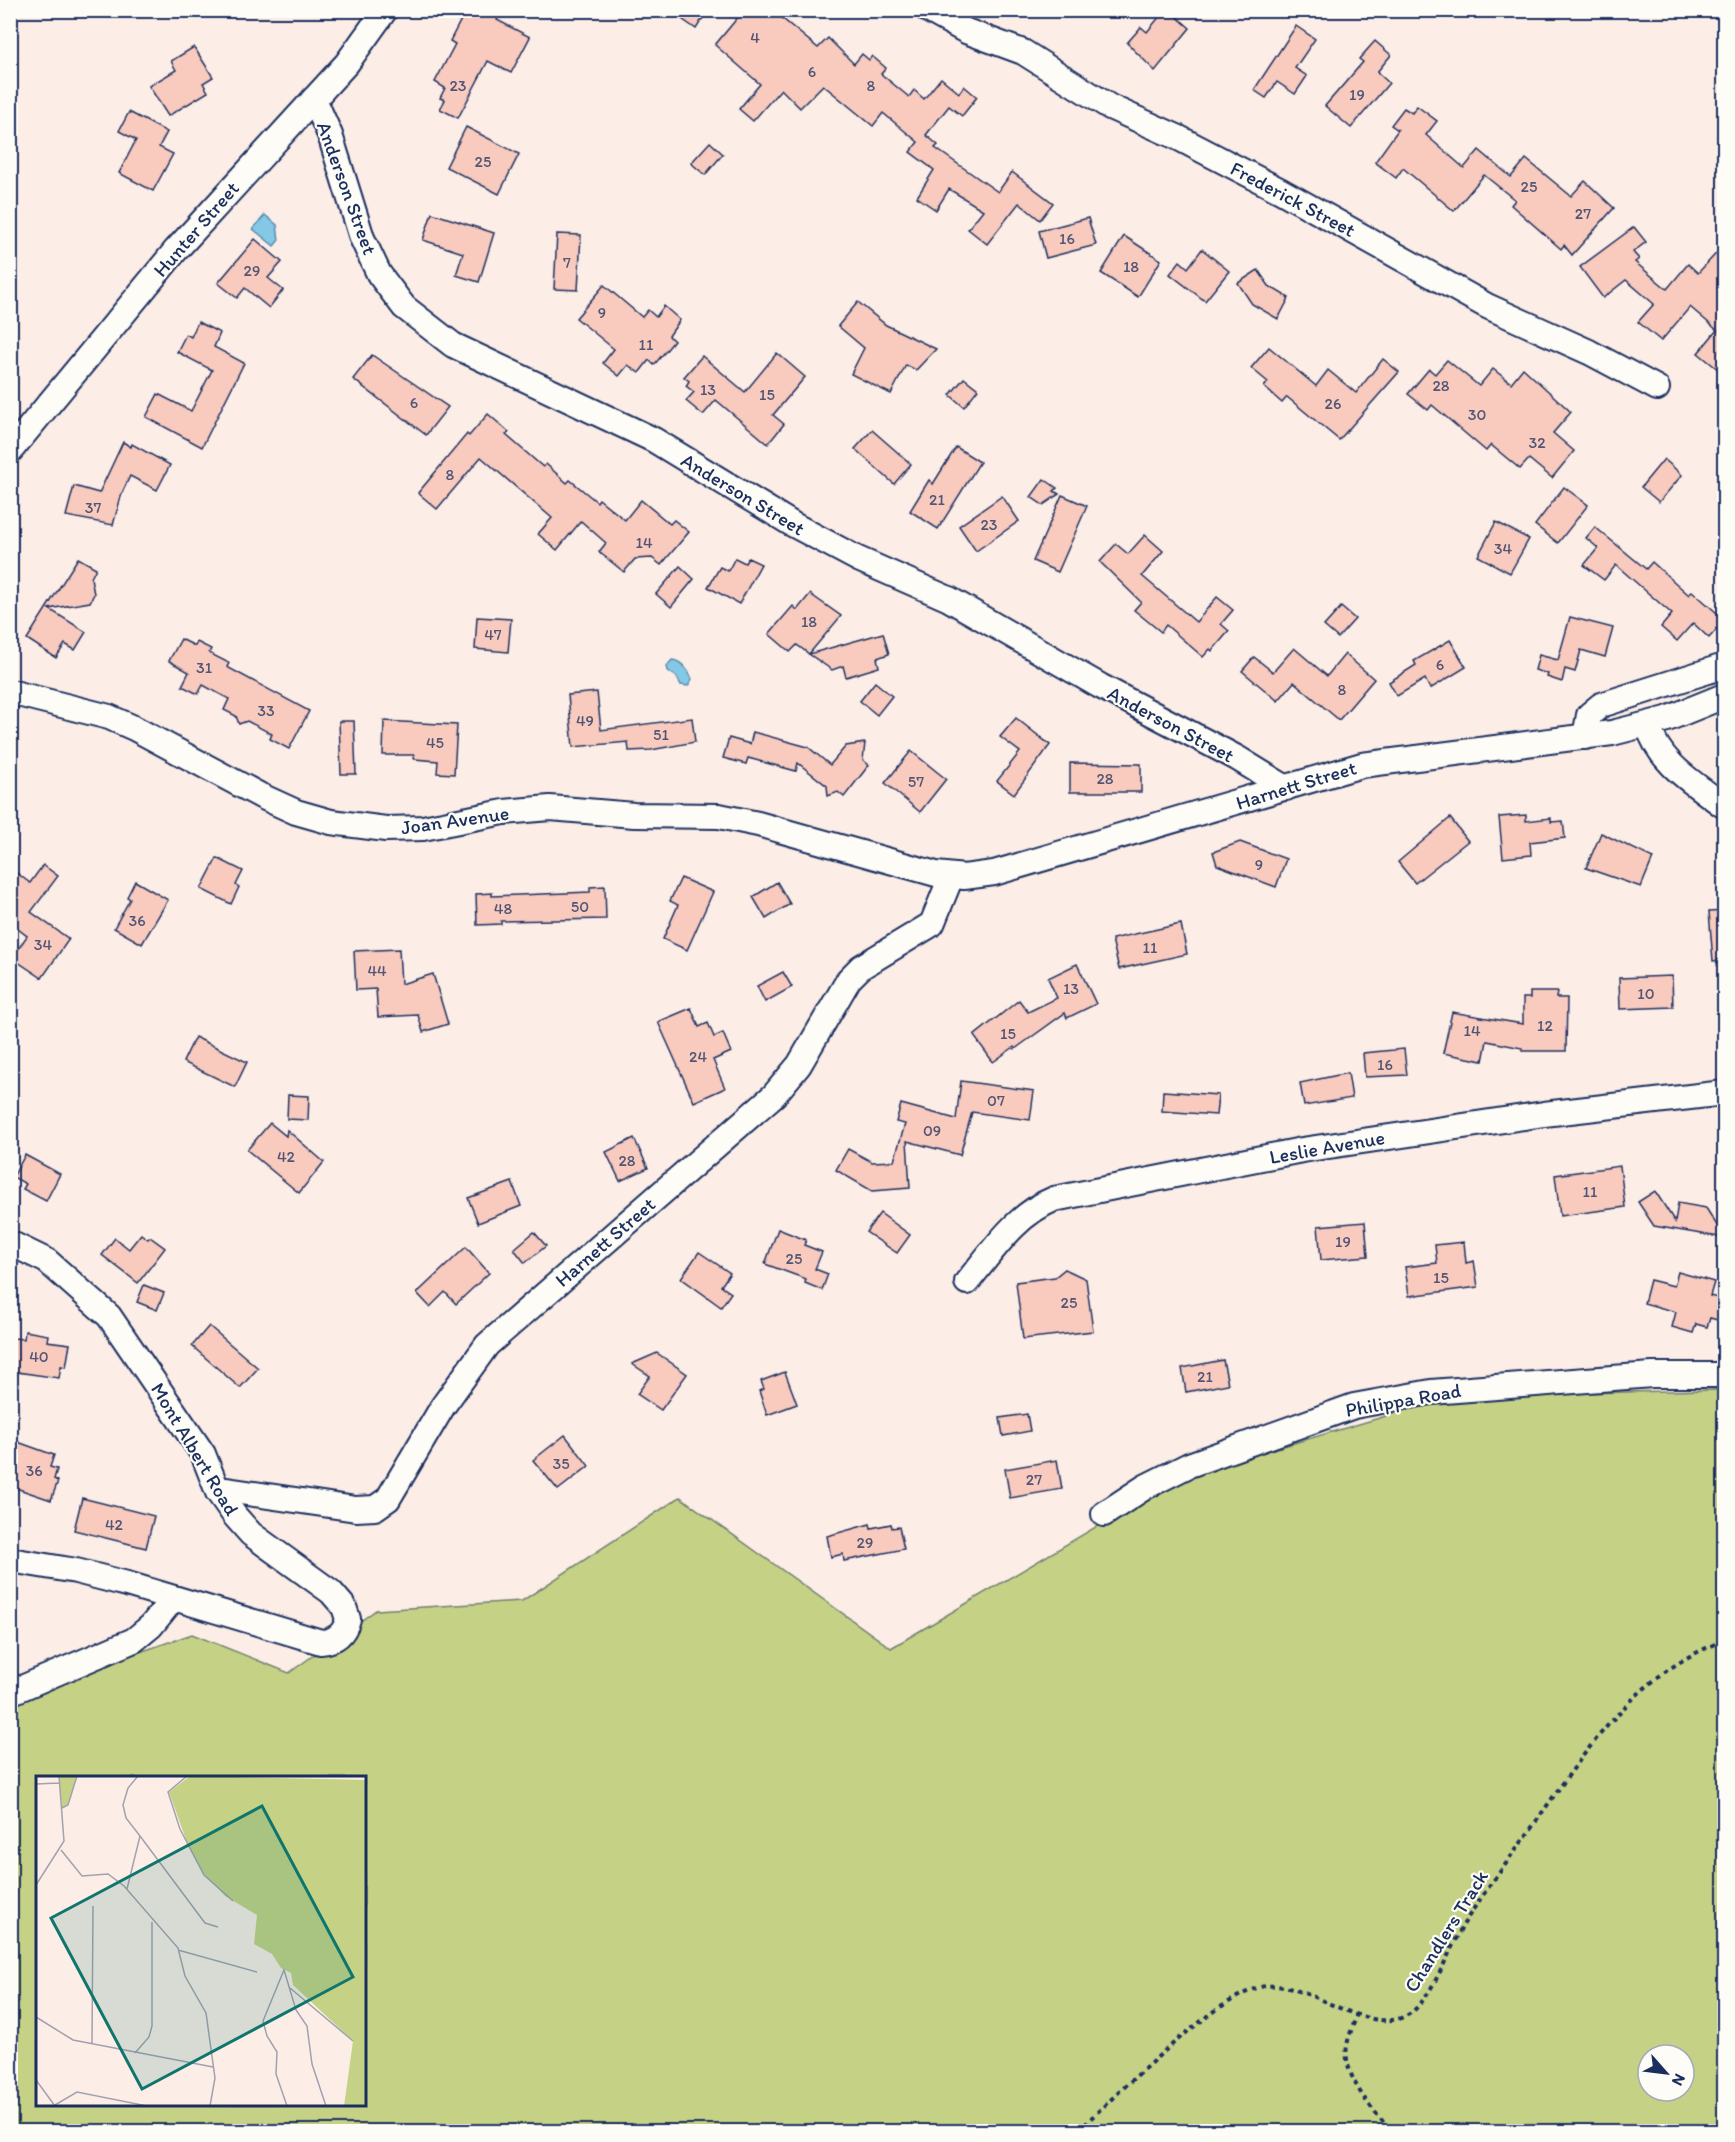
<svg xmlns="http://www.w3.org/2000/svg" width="1735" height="2142" viewBox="0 0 1735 2142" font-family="Itim,sans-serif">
  <rect width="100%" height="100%" fill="#fcede6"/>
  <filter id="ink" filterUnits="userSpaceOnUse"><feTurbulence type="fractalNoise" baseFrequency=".0167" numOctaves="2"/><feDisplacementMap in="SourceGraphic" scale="12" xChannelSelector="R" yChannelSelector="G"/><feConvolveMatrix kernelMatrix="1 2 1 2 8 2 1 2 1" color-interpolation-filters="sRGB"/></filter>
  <g filter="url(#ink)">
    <!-- green -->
    <path fill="#c5d285" stroke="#708072" stroke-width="1.5" fill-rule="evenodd" d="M1714,1390L1724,1391V2131H11L10,1697L192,1634L289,1673L376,1610L522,1601L680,1497L891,1648L1182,1476L1454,1396ZM38,1778H364V2104H38ZM1648,2055H1684V2091H1648Z"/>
    <!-- water -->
    <g fill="#84c8e5" stroke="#5a8baf" stroke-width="1.5">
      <path d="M265,215L277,225L279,240L274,246L253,229Z"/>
      <path d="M672,660C682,661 688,670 692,679L688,686L681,685L676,676L668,671L667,666Z"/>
    </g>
    <!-- building -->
    <g fill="#f9cabe" stroke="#1b2f5e" stroke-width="1.5">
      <path d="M466,10H502L497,20L530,37L511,73L488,61L458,118L440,109L445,100L440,98L445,88L435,82L455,44L450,41Z"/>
      <path d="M669,10H708L696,29Z"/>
      <path d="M744,10H772L818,48L828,38L854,64L862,54L869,60L872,56L886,68L881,74L909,97L914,90L924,99L941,78L959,93L964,86L977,97L962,116L949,106L926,135L938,145L935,148L998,192L1012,172L1053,203L1040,220L1019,203L987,244L968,229L983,210L949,189L936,210L917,197L934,170L910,152L918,142L883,113L873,126L823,85L800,108L781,89L753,121L739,109L760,84L715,45Z"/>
      <path d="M1165,10H1169L1190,28L1155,71L1127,43L1141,27L1147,32Z"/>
      <path d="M1296,26L1315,39L1295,68L1307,76L1295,94L1277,82L1266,98L1254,90Z"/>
      <path d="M1375,41L1391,55L1377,72L1389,83L1351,128L1325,106L1363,62L1359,59Z"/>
      <path d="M194,47L213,77L203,83L208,92L168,116L149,86L176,70L171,61Z"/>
      <path d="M1417,106L1437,121L1426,135L1464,168L1479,150L1511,177L1526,159L1571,196L1585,181L1614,208L1572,255L1564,245L1561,249L1511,205L1515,200L1484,175L1454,211L1403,168L1396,178L1375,162L1398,130L1391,125L1404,108L1412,113Z"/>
      <path d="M129,112L167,132L159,147L173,154L153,191L119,173L136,140L119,131Z"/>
      <path d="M466,127L519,154L499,194L446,167Z"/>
      <path d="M710,142L723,154L705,175L691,163Z"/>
      <path d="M432,213L494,233L479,282L456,275L463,253L423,240Z"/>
      <path d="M1088,218L1096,245L1046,258L1039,231Z"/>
      <path d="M1634,227L1646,242L1633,252L1639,259L1635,262L1667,289L1688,264L1698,273L1725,244V375L1698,353L1717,330L1690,307L1661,341L1638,322L1654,304L1626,280L1603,298L1580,267Z"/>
      <path d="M557,234L581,235L578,290L554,289Z"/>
      <path d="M1124,236L1161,260L1138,297L1101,273Z"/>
      <path d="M255,239L282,262L268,278L283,290L269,308L245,288L237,298L218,283Z"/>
      <path d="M1202,249L1229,271L1205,301L1170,274L1180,261L1188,268Z"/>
      <path d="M1258,270L1269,286L1289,298L1278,319L1252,304L1238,283Z"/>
      <path d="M604,285L642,317L648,310L656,317L664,306L680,320L669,336L674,341L654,365L649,360L639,373L628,365L619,376L603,363L614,349L576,318Z"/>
      <path d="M858,302L886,325L936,349L916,370L906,365L891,394L851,374L864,348L838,326Z"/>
      <path d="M198,322L220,333L214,347L244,363L202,447L146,417L158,394L191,411L212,370L177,352L186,334L191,337Z"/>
      <path d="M1269,347L1316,386L1328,370L1356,393L1383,359L1399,372L1339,440L1287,397L1282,403L1264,387L1268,382L1251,368Z"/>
      <path d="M777,353L805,377L773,415L784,424L768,444L716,400L703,415L686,401L694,392L686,386L689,381L684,377L702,356L745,392Z"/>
      <path d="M372,355L448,407L426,435L353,379Z"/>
      <path d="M1447,360L1479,386L1493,369L1511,383L1523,368L1571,412L1553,433L1574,451L1552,478L1529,459L1520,469L1491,445L1486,451L1432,405L1428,410L1408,394L1429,369L1435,374Z"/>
      <path d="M964,378L978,389L964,407L950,395Z"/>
      <path d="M488,414L509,432L506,435L543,467L546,464L567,483L570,480L597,502L599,499L625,520L641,500L670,524L674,520L689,532L661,565L652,558L635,559L624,572L599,552L606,543L581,521L557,550L538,534L552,518L481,457L437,509L418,493L467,434L469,436Z"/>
      <path d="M872,430L911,464L894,484L855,449Z"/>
      <path d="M123,442L131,447L132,444L170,465L157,490L130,476L122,493L113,525L66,516L74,486L99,493Z"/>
      <path d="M956,447L980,462L938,529L910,511L929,480L933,484Z"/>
      <path d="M1664,459L1682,475L1659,502L1641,487Z"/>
      <path d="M1044,479L1057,488L1054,491L1059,494L1043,505L1031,497Z"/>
      <path d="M1564,487L1588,505L1558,543L1535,525Z"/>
      <path d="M1062,495L1087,506L1058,572L1033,561Z"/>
      <path d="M1002,496L1019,521L976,551L959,526Z"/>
      <path d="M1496,522L1529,539L1510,573L1478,556Z"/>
      <path d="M1595,527L1646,569L1652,562L1689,595L1692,591L1725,620L1709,638L1693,623L1677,641L1661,627L1672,614L1616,565L1604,580L1584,565L1598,548L1586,538Z"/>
      <path d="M1145,535L1163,551L1142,576L1196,622L1217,597L1233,610L1221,624L1229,631L1212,651L1210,649L1203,657L1166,625L1161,632L1134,610L1141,602L1100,562L1116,544L1128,554Z"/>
      <path d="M78,558L96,568L91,578L94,594L90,602L49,609L86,632L75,650L65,644L56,658L27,639Z"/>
      <path d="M735,558L745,563L748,558L761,564L739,604L708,587L720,567L728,571Z"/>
      <path d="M680,566L694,579L671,607L656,594Z"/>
      <path d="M810,594L841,616L809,654L797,645L790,652L769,634L793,606L797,610Z"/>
      <path d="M1341,607L1355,619L1338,638L1324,626Z"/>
      <path d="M477,617L511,619L508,652L475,649Z"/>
      <path d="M1570,617L1613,628L1605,657L1581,650L1575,672L1565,669L1562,682L1547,677L1548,674L1535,670L1539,655L1558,660Z"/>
      <path d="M883,633L889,654L877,658L879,667L846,677L843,666L832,670L809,654Z"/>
      <path d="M181,639L195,646L197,642L211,649L209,653L229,663L227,667L309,711L289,749L270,739L272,734L247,721L239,724L236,716L224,710L229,699L203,685L198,694L182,686L189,672L169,661Z"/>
      <path d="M1450,640L1466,667L1430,689L1425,679L1397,696L1389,682L1416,665L1414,661Z"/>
      <path d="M1294,648L1327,676L1345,654L1374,679L1339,720L1294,682L1278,701L1242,671L1254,657L1273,672Z"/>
      <path d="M875,682L892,696L877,715L860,701Z"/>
      <path d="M597,692L601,730L692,718L695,742L651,750L629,751L628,742L573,747L568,695Z"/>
      <path d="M1016,718L1050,745L1014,794L997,781L1020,752L1000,737Z"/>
      <path d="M339,721H354L356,774H341Z"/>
      <path d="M384,721L457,725L454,774L437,773L438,761L414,759V755H383Z"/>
      <path d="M753,732L808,747L830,765L846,746L865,743L863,760L869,765L844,797L838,792L828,796L827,786L798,763L796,771L748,758L746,764L723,758L729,738L750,744Z"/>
      <path d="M911,751L946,779L920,812L885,783Z"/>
      <path d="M1070,763L1141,764V792H1070Z"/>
      <path d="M1526,815V821L1551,818V822L1563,821L1565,838L1530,842L1531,855L1503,858L1499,817Z"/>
      <path d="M1450,818L1468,841L1415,883L1398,862Z"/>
      <path d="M1601,833L1653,858L1641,887L1586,868Z"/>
      <path d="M1240,842L1286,859L1276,887L1217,865L1213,852Z"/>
      <path d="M217,858L243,871L236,885L239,887L231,904L201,889Z"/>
      <path d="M43,865L58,876L31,912L69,939L42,978L12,958L27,936L10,923V868L30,883Z"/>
      <path d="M681,878L713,892L687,950L663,939L678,905L670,901Z"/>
      <path d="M135,881L168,900L142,944L114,928L130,899L127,897Z"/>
      <path d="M777,882L790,904L766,919L753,897Z"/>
      <path d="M605,886L606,919L501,921V924L477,925L476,894L492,893V896L590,892V887Z"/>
      <path d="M1725,911V960L1713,961L1709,912Z"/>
      <path d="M1181,924L1187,954L1119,969L1112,939Z"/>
      <path d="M399,949L401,984L433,974L448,1024L423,1032L418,1015L378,1017L376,989L356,990L354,951Z"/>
      <path d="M1077,964L1096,1004L1067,1018L1065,1013L1015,1049L1014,1047L993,1062L974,1036L1019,1000L1028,1012L1057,998L1048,978Z"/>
      <path d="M783,972L792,987L765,1002L757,986Z"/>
      <path d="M1672,976L1673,1007L1620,1009L1619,978Z"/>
      <path d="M1530,992H1557L1556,998H1567L1566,1051H1522V1048L1487,1041L1483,1061L1443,1053L1452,1012L1523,1024V998H1530Z"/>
      <path d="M691,1008L699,1027L708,1023L714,1037L723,1033L731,1052L713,1060L725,1088L694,1102L658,1022Z"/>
      <path d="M195,1037L247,1062L235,1087L183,1062Z"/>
      <path d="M1404,1049L1407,1075L1365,1077L1363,1053Z"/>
      <path d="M1348,1073L1352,1098L1304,1106L1300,1083Z"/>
      <path d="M961,1081L1034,1091L1030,1120L972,1112L960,1155L907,1141L910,1188L872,1191L836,1170L848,1149L872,1162L894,1161L905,1124L896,1122L901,1104L956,1119Z"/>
      <path d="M1163,1091L1218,1095L1216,1115L1162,1111Z"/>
      <path d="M288,1095L309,1096L308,1120L287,1119Z"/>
      <path d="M270,1123L286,1136L287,1130L324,1162L299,1193L247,1150Z"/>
      <path d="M634,1138L648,1168L620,1181L606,1152Z"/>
      <path d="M25,1155L60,1174L46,1201L23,1189L26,1184L13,1177Z"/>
      <path d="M1620,1166L1625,1207L1560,1216L1555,1175Z"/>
      <path d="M512,1182L521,1206L478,1223L468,1198Z"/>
      <path d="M1655,1191L1675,1222L1678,1203L1706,1208L1725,1238L1654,1226L1638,1202Z"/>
      <path d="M880,1213L910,1235L897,1253L866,1232Z"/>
      <path d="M1365,1222L1368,1256L1321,1260L1318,1226Z"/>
      <path d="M778,1229L806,1240L804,1245L822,1252L815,1269L828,1274L822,1290L805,1283L806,1279L765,1264Z"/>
      <path d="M534,1232L546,1246L525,1263L514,1249Z"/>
      <path d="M141,1234L148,1239L150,1237L165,1248L138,1283L102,1255L115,1238L129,1249Z"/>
      <path d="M1464,1242L1466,1263L1474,1261L1478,1287L1409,1296L1405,1267L1437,1263L1435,1245Z"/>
      <path d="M466,1247L489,1273L456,1304L445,1292L430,1307L417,1293Z"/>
      <path d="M699,1252L730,1273L721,1286L731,1293L721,1307L681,1278Z"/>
      <path d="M1065,1269L1086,1279L1093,1331L1023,1339L1016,1282L1055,1277Z"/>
      <path d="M1678,1272L1714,1282L1710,1296L1725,1300V1322L1710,1318L1707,1327L1696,1324L1693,1333L1672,1327L1676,1312L1644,1303L1650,1280L1674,1286Z"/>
      <path d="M144,1285L164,1293L157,1310L137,1302Z"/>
      <path d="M209,1326L258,1368L240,1388L192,1346Z"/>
      <path d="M25,1331L48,1335L47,1341L70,1344L66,1367L61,1366L59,1378L10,1371L12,1338L24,1339Z"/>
      <path d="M657,1353L687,1374L661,1410L637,1394L650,1376L632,1364Z"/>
      <path d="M1223,1360L1228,1384L1186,1392L1182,1368Z"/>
      <path d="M785,1372L797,1404L767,1415L759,1391L764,1389L761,1381Z"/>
      <path d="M1027,1414L1030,1431L1003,1436L1000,1418Z"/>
      <path d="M565,1435L589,1466L558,1490L533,1460Z"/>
      <path d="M15,1441L54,1455L50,1467L57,1469L54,1479L58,1481L51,1500L10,1486L15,1472L10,1470V1453Z"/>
      <path d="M1057,1460L1062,1489L1010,1498L1005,1469Z"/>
      <path d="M82,1498L154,1516L146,1548L74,1530Z"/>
      <path d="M870,1524L871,1528L891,1524L892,1528L899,1527L904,1549L844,1561L843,1554L831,1557L827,1536Z"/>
    </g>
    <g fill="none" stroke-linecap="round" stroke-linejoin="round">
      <defs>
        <g id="minor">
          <path d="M928,10L966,31L1023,52L1110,107L1177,137L1281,191L1487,306L1589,352L1657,388"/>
          <path d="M314,99L330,135L362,238L379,274L404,307L453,345L654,440L792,524L858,559L949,599L1100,686L1237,758L1286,788"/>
          <path d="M10,451L176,250L347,63L385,10"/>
          <path d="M10,692L109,717L134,728L261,796L296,812L331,822L386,829L423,828L504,812L550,808L634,815L719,816L758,824L936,874L964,877L994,873L1362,765L1612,733L1667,719L1724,696"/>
          <path d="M1648,725C1659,764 1694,783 1724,806"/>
          <path d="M1585,737L1589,715L1601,705L1724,666"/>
          <path d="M10,1243L47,1261L109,1316L203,1454L218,1492L235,1516L251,1534L331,1592L344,1607L348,1619C344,1634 336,1641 321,1642L127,1584L76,1571L10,1560"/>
          <path d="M967,1282C993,1251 1015,1215 1054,1199L1302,1150L1544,1114L1724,1093"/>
          <path d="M218,1492L227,1490L356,1509L375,1508L388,1499L443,1406L487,1345L774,1095L799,1065L849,979L861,967L932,924L951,877"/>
          <path d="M1104,1514L1145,1487L1189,1465L1354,1406L1431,1392L1652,1375H1724"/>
          <path d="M10,1693L134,1640L151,1626L173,1599"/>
        </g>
      </defs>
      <!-- minor casing -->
      <use href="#minor" stroke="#1b2f5e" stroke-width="28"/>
      <!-- path -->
      <g stroke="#1b2f5e" stroke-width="4" stroke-dasharray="4.5 4.5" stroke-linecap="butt">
        <path d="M1357,2013C1354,2024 1349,2035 1347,2045C1342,2077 1373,2110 1392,2132"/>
        <path d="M1079,2132L1090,2119C1125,2087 1222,1991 1266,1986C1310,1981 1372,2042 1412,2012C1434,1994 1450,1947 1465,1922C1484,1892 1507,1863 1528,1833C1580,1759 1634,1672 1724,1641"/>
      </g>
      <!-- minor -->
      <use href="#minor" stroke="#fdfcf7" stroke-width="24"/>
    </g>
  </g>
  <g text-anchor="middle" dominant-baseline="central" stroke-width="4.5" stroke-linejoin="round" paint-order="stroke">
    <!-- number labels -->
    <g font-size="16" fill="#525676">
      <text x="755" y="37">4</text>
      <text x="812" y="71">6</text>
      <text x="458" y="85">23</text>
      <text x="871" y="85">8</text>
      <text x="1357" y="94">19</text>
      <text x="483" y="161">25</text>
      <text x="1529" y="186">25</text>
      <text x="1583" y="213">27</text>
      <text x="1067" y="238">16</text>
      <text x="567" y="262">7</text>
      <text x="1131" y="266">18</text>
      <text x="252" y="270">29</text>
      <text x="602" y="312">9</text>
      <text x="646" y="344">11</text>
      <text x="1441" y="385">28</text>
      <text x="708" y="389">13</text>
      <text x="767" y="394">15</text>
      <text x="414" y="402">6</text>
      <text x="1333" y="403">26</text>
      <text x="1477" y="414">30</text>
      <text x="1537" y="442">32</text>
      <text x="450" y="474">8</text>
      <text x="937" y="499">21</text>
      <text x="93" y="507">37</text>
      <text x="989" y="524">23</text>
      <text x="644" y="542">14</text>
      <text x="1503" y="548">34</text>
      <text x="809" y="621">18</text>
      <text x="493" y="634">47</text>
      <text x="1440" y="664">6</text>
      <text x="204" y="667">31</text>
      <text x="1342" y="689">8</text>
      <text x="266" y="710">33</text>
      <text x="585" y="720">49</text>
      <text x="661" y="734">51</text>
      <text x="435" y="742">45</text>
      <text x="1105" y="778">28</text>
      <text x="916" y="781">57</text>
      <text x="1259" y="864">9</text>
      <text x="580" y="906">50</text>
      <text x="503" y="908">48</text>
      <text x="137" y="920">36</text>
      <text x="43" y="944">34</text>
      <text x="1150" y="947">11</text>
      <text x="377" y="970">44</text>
      <text x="1071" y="988">13</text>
      <text x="1646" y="993">10</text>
      <text x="1545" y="1025">12</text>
      <text x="1472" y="1030">14</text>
      <text x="1008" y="1033">15</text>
      <text x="698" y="1056">24</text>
      <text x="1385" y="1064">16</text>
      <text x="996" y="1100">07</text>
      <text x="932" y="1130">09</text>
      <text x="286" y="1156">42</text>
      <text x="627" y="1160">28</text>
      <text x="1590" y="1191">11</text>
      <text x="1343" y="1241">19</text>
      <text x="794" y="1258">25</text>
      <text x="1441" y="1277">15</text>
      <text x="1069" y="1302">25</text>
      <text x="39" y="1356">40</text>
      <text x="1205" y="1376">21</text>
      <text x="561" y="1463">35</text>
      <text x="34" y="1470">36</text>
      <text x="1034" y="1479">27</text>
      <text x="114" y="1524">42</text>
      <text x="865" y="1542">29</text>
    </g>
    <!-- street labels -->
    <g font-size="20" fill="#1b2f5e" stroke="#fdfcf7">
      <text transform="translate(347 188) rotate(70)">Anderson Street</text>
      <text transform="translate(1293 199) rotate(28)">Frederick Street</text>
      <text transform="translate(196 229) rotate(-49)">Hunter Street</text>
      <text transform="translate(743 494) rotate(31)">Anderson Street</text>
      <text transform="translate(1171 724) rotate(28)">Anderson Street</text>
      <text transform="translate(1296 785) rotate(-17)">Harnett Street</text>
      <text transform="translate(455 820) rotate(-8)">Joan Avenue</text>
      <text transform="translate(1327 1147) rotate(-10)">Leslie Avenue</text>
      <text transform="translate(605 1242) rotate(-41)">Harnett Street</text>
      <text transform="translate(1403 1400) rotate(-10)">Philippa Road</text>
      <text transform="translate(195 1449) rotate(59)">Mont Albert Road</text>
      <text transform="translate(1446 1931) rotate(-58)">Chandlers Track</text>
    </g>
  </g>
  <!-- overview -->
  <g transform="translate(36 1776)">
    <rect width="330" height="330" fill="#fcede6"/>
    <path d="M23,0H41L32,29L26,32ZM154,0L330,4V330H308L317,265L257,209L255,197L245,192L236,178L218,168L221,139L189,120L167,97L153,72L133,16Z" fill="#c5d285"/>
    <path fill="none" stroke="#a2a1b0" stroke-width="1.5" d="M151,0L132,16L144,53L168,99L197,125M0,8L23,7M26,32L32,29L41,0M104,60L169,147L182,151M25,74L46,100L72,98L88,110L142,172L149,200L170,237L179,302L174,330M0,109L28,65L23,0M91,113L104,60L90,42L87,29L92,12L102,0M142,174L221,196M254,212L317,265M0,241L37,264L177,291M56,267L57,130M99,277L113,261L116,250V146M0,304L19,330M19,329L41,316L111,330M251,330L240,298L241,276L231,260L227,245L248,194L260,234L271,250L276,288L290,330"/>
    <path fill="#0f766e" fill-opacity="0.15" stroke="#0f766e" stroke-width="3" d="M226,30L317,201L106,313L15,142Z"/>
    <rect width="330" height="330" fill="none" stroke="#1b2f5e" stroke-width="3"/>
  </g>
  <!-- margin -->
  <rect width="1735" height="2142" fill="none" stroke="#fdfcf7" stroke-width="36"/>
  <rect x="18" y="18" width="1699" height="2106" fill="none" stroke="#1b2f5e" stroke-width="2" filter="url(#ink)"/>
  <!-- north arrow -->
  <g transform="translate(1666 2073) rotate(118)"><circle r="28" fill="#fdfcf7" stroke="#a3aaba" stroke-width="1.5"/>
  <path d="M0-4.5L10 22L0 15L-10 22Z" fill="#1b2f5e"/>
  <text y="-9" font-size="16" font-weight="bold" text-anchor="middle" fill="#1b2f5e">N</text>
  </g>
</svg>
